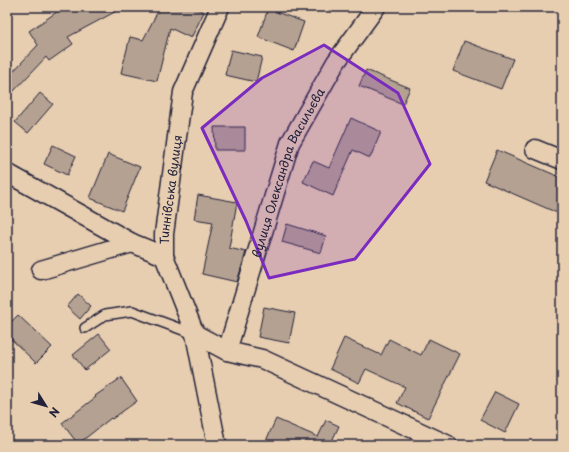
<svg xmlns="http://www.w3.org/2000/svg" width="569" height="452" viewBox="0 0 569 452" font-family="'Playpen Sans',sans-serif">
  <rect width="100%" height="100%" fill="#e8ceb0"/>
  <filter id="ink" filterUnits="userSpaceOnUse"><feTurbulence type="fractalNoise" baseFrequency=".025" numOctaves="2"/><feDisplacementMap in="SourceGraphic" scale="8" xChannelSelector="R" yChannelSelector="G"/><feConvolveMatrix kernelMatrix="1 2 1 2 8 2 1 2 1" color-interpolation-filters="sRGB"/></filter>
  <g filter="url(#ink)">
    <!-- building -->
    <g fill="#b4a191" stroke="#22223b">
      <path d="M64,7H124L68,37L73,44L49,61L46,57L13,92L7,86V78L38,45L29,31Z"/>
      <path d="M160,7H194L204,12L191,38L170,28L157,81L121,73L130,37L143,40Z"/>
      <path d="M268,9L304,22L294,51L258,37Z"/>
      <path d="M464,41L513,59L501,89L453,71Z"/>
      <path d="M231,50L262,57L256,82L225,75Z"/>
      <path d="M366,70L410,88L403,104L359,86Z"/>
      <path d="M40,93L53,104L28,133L15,122Z"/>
      <path d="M351,118L381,132L370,158L353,150L333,196L303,182L313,161L329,168Z"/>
      <path d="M214,127H245V150H215Z"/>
      <path d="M53,145L76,156L67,175L44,164Z"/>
      <path d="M497,150L562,178V215L484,181Z"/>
      <path d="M108,154L140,167L122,211L90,198Z"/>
      <path d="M198,195L237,202L229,248L246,252L237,282L202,274L213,222L194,219Z"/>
      <path d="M287,224L326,236L321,253L282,242Z"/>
      <path d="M78,294L91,306L80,319L67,307Z"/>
      <path d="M264,307L295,313L289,343L258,337Z"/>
      <path d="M18,315L52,347L36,363L7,335V326Z"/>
      <path d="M99,334L111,349L85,370L73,355Z"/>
      <path d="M344,338L381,355L389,339L421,355L429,339L460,354L428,418L397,403L405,387L366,369L359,383L330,369Z"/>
      <path d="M121,378L137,401L112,419L111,418L78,444L62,423L96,397L95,396Z"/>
      <path d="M495,392L519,404L505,433L480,420Z"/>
      <path d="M276,419L318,437L326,420L339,426L331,443L336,445H264Z"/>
    </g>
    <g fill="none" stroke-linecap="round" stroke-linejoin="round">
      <defs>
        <path id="service" d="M85,328L105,315L132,311L194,334"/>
        <g id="minor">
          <path d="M535,149L562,160"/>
          <path d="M7,173L132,243L164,256"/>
          <path d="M41,270L132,243"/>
          <path d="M195,334L227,351L262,359L448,445"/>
          <path id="s1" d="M227,351L290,143L336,62L376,7"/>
          <path id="s2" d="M217,445L195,334L164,256V234L183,92L220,7"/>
        </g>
      </defs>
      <!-- service casing -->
      <use href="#service" stroke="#22223b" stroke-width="12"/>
      <!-- minor casing -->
      <use href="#minor" stroke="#22223b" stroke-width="21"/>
      <!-- service -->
      <use href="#service" stroke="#e8ceb0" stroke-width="9"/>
      <!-- minor -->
      <use href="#minor" stroke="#e8ceb0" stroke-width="18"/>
    </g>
  </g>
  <!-- marked area -->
  <path fill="#7b2cbf" fill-opacity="0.2" stroke="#7b2cbf" stroke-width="3" stroke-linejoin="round" d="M324,45L398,93L430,164L355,259L269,278L246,221L202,128L262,78Z"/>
  <g text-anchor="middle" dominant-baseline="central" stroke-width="3" stroke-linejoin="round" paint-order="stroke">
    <!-- street labels -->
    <g font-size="12" fill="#22223b" stroke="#e8ceb0">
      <text stroke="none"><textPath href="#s1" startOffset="189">вулиця Олександра Васильєва</textPath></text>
      <text stroke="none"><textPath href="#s2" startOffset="264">Тиннівська вулиця</textPath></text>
    </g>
  </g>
  <!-- margin -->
  <rect width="569" height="452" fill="none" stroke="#e8ceb0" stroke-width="24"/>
  <rect x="12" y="12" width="545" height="428" fill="none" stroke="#22223b" stroke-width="1.5" filter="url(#ink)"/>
  <!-- north arrow -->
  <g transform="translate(46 406) rotate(127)" stroke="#e8ceb0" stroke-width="3" paint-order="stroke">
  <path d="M0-3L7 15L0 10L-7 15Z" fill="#22223b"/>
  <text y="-6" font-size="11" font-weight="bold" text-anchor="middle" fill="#22223b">N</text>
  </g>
</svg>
